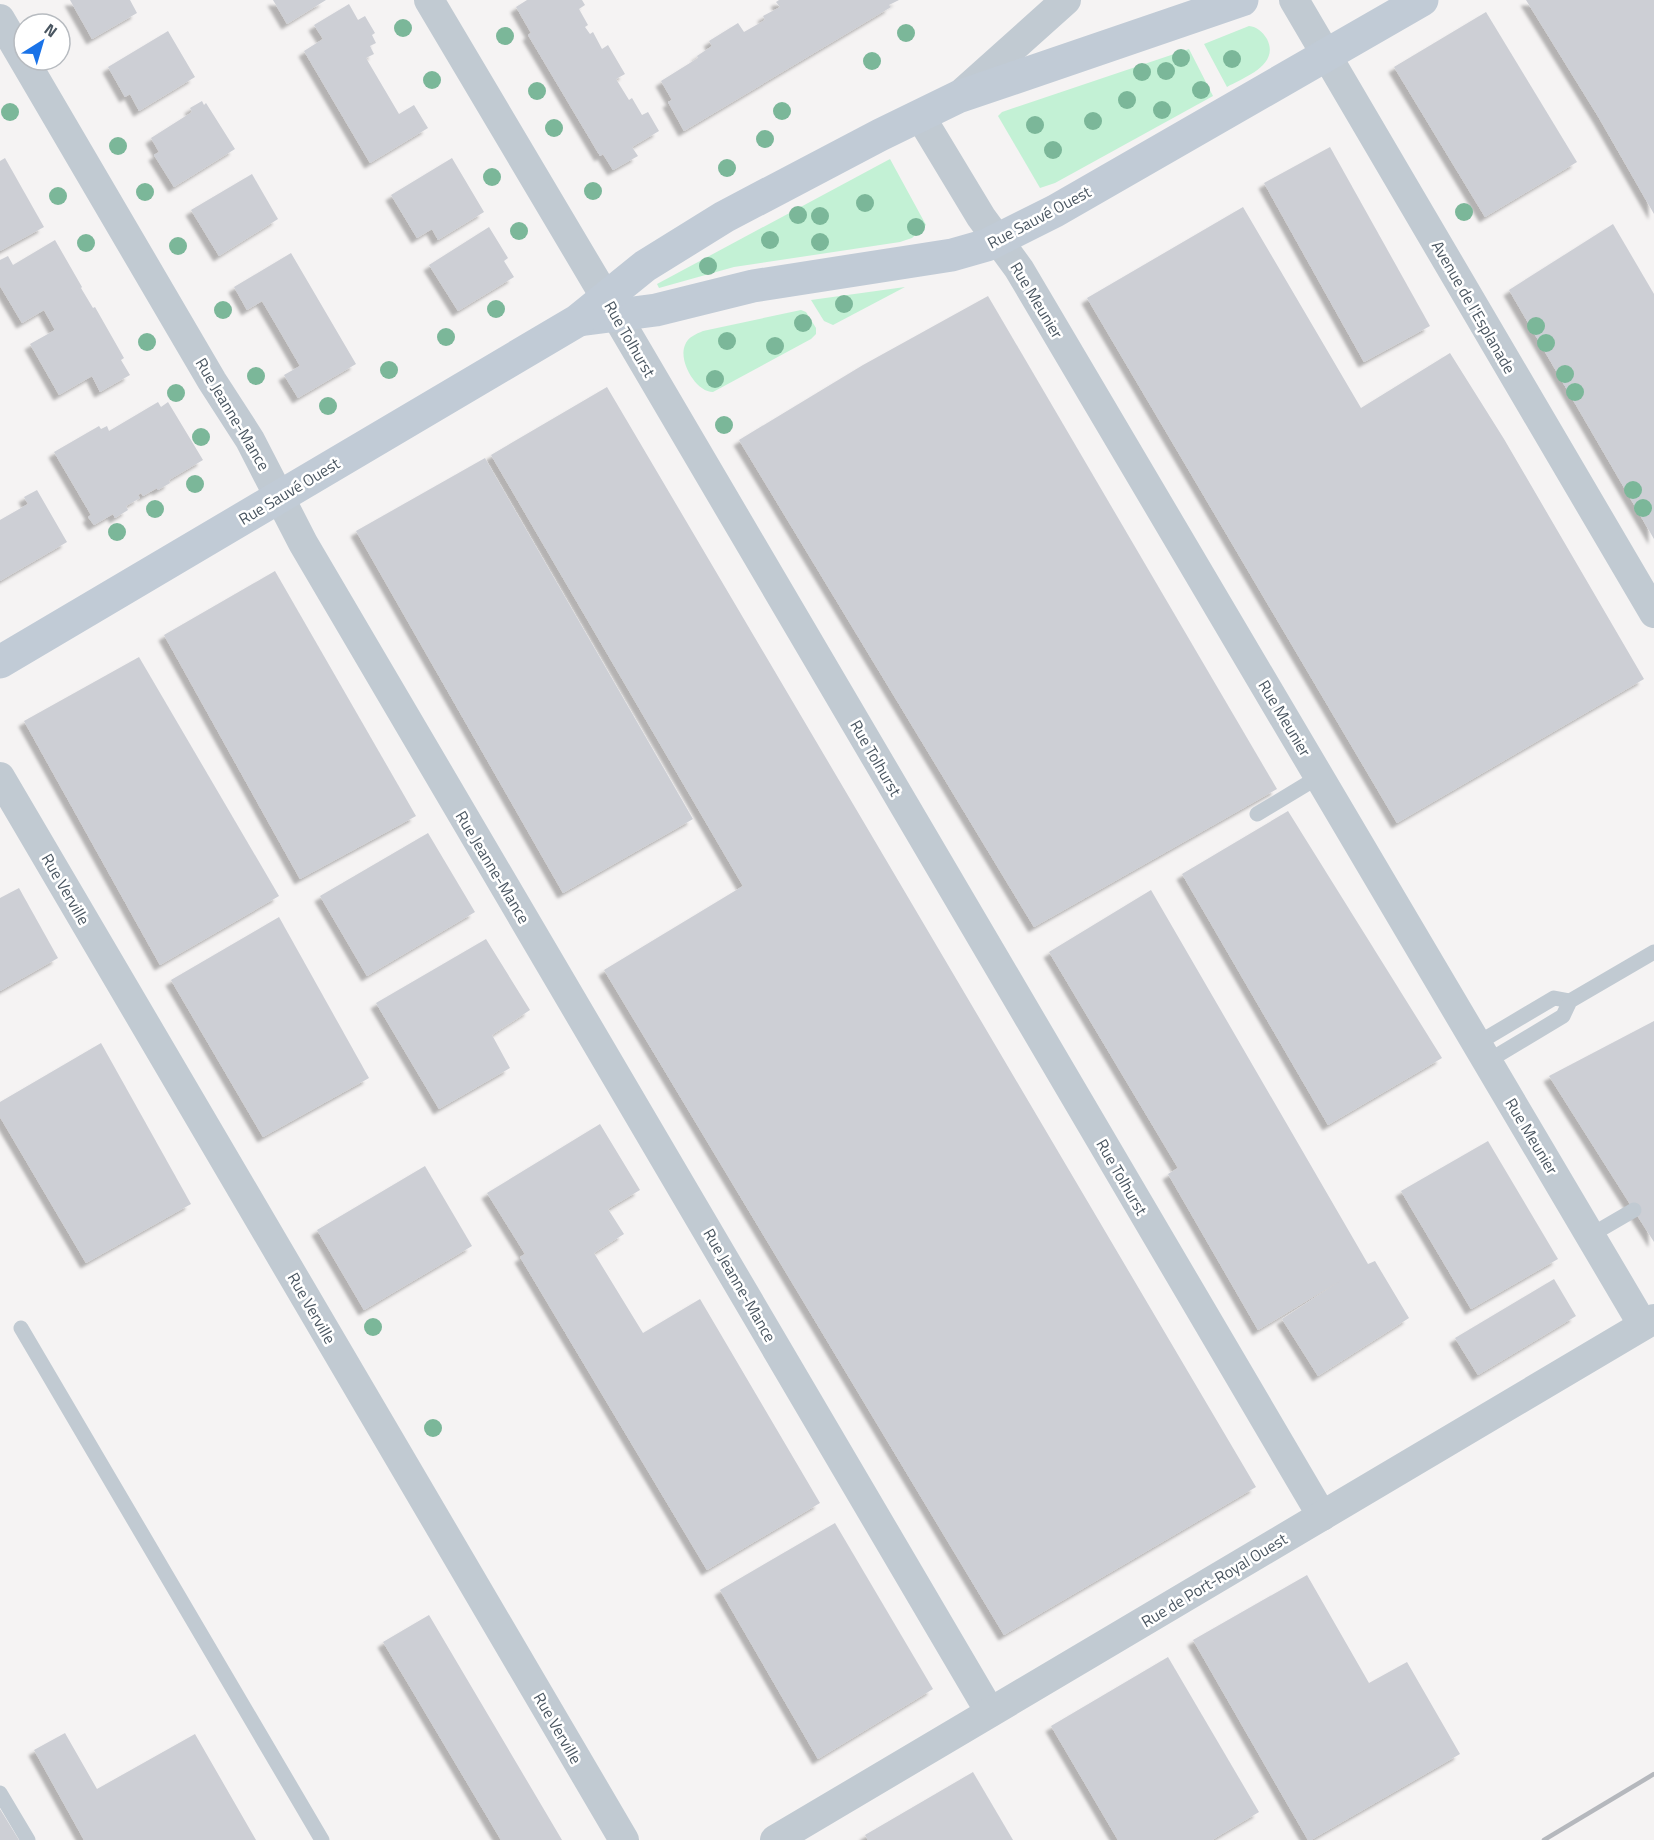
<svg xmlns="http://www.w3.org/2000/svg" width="1654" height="1840" viewBox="0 0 1654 1840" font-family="'Titillium Web',sans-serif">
  <defs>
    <filter id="shadow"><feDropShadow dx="-5.5" dy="5.5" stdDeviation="1.5" flood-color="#0004"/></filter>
  </defs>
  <rect width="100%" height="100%" fill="#f5f3f3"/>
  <!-- green -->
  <g fill="#c3f1d5">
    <path d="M1249,26C1257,27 1262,31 1267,39C1280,65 1245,77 1227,87L1204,44Z"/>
    <path d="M1189,49L1213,96L1055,183L1040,188L998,116L1002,112Z"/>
    <path d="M890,159L926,225L912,238L900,242L734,267L659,288L657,284Z"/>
    <path d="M905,287L833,325L824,321L811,300Z"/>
    <path d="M801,310L806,312L816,328V334L811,339L713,392C696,392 678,361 685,345C688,337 696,334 703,331Z"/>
  </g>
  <!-- building -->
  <g fill="#cdcfd5" filter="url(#shadow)">
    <path d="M70,0H130L137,13L92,39Z"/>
    <path d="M273,0H326L287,24Z"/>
    <path d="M527,0H582L585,5L579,9L588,25L585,27L590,34L593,32L602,49L608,45L625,74L616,79L629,100L632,98L642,115L648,112L659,131L632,147L638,156L613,170L603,154L600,156L528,35L531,33L516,7Z"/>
    <path d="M779,0H899L889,5L891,7L684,131L668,102L672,100L661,81L698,58L697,56L712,46L709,41L738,23L744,32L765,20L763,16L780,7L776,2Z"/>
    <path d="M1526,0H1654V214L1599,118Z"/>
    <path d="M349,4L358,20L365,16L375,33L372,35L376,43L370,46L374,54L366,58L399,114L414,105L428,128L370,163L304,51L323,39L314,25Z"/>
    <path d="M1486,12L1577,162L1485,217L1394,67Z"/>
    <path d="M168,31L195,77L139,111L130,94L125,97L108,67Z"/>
    <path d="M202,101L204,105L206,103L235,149L174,187L154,155L159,152L151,138L192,112L190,108Z"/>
    <path d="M1330,147L1430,326L1364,362L1264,183Z"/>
    <path d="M5,158L44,227L0,251V161Z"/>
    <path d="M452,158L484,212L438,240L432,229L417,238L391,195Z"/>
    <path d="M252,174L278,219L219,256L191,210Z"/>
    <path d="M1243,207L1361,408L1450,353L1504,439L1644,679L1397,823L1087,298Z"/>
    <path d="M1613,224L1654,294V539L1509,290Z"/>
    <path d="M489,227L508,258L504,261L514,277L458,311L429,265Z"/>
    <path d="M55,240L82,287L81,288L93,308L95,307L124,358L121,360L130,375L100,392L92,376L59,395L30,344L55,330L44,310L22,323L0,286V260L8,256L13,265Z"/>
    <path d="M291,253L356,364L298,398L284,375L300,366L282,335L262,301L247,310L234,287Z"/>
    <path d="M988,296L1277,789L1034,927L739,440L863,365Z"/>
    <path d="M607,387L1256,1487L1004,1635L604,970L743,886L491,455Z"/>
    <path d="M158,402L161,407L168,402L203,460L169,480L170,483L158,490L157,488L143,496L141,493L138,495L140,498L126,506L128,510L115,518L113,514L94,525L88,517L91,515L54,452L99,426L101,429L107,426L109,431Z"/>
    <path d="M485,458L693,819L563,893L356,531Z"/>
    <path d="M37,490L67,542L0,581V520L28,504L24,497Z"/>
    <path d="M275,571L416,816L300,879L164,635Z"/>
    <path d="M139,657L279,896L160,965L24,721Z"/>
    <path d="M1288,811L1442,1058L1328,1125L1182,874Z"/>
    <path d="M428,833L475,912L367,976L320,896Z"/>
    <path d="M19,888L58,958L0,991V898Z"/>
    <path d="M1151,890L1368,1264L1375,1261L1409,1318L1318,1376L1282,1319L1343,1279L1258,1330L1168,1174L1178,1168L1049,952Z"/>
    <path d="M279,917L369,1078L263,1137L171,980Z"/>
    <path d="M486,939L530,1010L492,1035L510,1068L439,1109L376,1003Z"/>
    <path d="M1654,1021V1242L1549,1076Z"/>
    <path d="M101,1043L191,1204L86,1263L0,1117V1102Z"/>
    <path d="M600,1124L640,1190L608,1209L624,1234L594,1253L643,1333L700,1299L820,1503L707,1570L520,1257L525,1254L487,1193Z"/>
    <path d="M1488,1141L1558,1259L1471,1309L1401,1191Z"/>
    <path d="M425,1166L472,1246L364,1310L317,1230Z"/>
    <path d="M1554,1279L1576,1316L1478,1375L1455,1338Z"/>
    <path d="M835,1523L933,1689L818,1759L720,1590Z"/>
    <path d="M1307,1575L1369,1683L1407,1662L1460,1754L1311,1840H1308L1193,1640Z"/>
    <path d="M429,1615L562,1840H501L410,1687L383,1642Z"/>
    <path d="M1168,1657L1259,1812L1212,1840H1118L1051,1726Z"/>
    <path d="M65,1733L97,1789L195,1734L256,1840H84L34,1750Z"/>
    <path d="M973,1772L1013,1840H868L865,1835Z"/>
    <path d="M0,1809L19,1840H0Z"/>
  </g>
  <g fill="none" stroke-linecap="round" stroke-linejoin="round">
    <!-- service -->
    <g stroke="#c1cad2" stroke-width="15">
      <path d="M1257,814L1320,776"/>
      <path d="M1478,1043L1554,998L1570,1001"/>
      <path d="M1488,1061L1563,1016L1570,1001L1654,952"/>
      <path d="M1591,1235L1634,1210"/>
      <path d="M21,1328L322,1840"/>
      <path d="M0,1793L28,1840"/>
    </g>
    <!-- minor -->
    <g stroke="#c1cad2" stroke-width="30">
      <path d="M429,0L616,315L1322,1516"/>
      <path d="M1294,0L1654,613"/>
      <path d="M0,19L212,381L250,440L303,543L990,1712"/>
      <path d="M959,96L1066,0"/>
      <path d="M920,116L981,217L1019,269L1643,1325"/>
      <path d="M0,777L624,1840"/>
      <path d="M775,1840L1654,1319"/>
    </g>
    <!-- secondary -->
    <g stroke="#c1cbd6" stroke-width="33">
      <path d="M579,320L656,310L753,286L920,260L952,255L987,245L1055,211L1422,0"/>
      <path d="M0,662L577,321L645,266L724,217L880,135L958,97L1242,0"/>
    </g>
    <!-- rail -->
    <path stroke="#b5b8bd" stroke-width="4.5" d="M1544,1840L1654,1774"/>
  </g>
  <!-- trees -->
  <g fill="#7bb799">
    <circle cx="403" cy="28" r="9"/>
    <circle cx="906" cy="33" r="9"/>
    <circle cx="505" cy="36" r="9"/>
    <circle cx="1181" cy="58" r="9"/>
    <circle cx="1232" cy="59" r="9"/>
    <circle cx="872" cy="61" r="9"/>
    <circle cx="1166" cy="71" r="9"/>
    <circle cx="1142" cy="72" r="9"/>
    <circle cx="432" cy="80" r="9"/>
    <circle cx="1201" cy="90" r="9"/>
    <circle cx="537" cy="91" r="9"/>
    <circle cx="1127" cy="100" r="9"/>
    <circle cx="1162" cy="110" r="9"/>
    <circle cx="782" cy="111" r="9"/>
    <circle cx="10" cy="112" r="9"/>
    <circle cx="1093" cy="121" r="9"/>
    <circle cx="1035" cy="125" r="9"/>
    <circle cx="554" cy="128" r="9"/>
    <circle cx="765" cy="139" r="9"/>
    <circle cx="118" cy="146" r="9"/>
    <circle cx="1053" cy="150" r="9"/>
    <circle cx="727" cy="168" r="9"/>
    <circle cx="492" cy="177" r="9"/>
    <circle cx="593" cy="191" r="9"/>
    <circle cx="145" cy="192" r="9"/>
    <circle cx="58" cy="196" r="9"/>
    <circle cx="865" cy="203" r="9"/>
    <circle cx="1464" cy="212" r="9"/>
    <circle cx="798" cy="215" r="9"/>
    <circle cx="820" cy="216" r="9"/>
    <circle cx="916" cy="227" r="9"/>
    <circle cx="519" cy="231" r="9"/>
    <circle cx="770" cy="240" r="9"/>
    <circle cx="820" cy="242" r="9"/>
    <circle cx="86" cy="243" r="9"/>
    <circle cx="178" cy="246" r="9"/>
    <circle cx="708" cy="266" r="9"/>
    <circle cx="844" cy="304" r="9"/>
    <circle cx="496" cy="309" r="9"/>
    <circle cx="223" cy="310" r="9"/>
    <circle cx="803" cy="323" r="9"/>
    <circle cx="1536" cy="326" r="9"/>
    <circle cx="446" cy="337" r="9"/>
    <circle cx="727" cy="341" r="9"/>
    <circle cx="147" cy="342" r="9"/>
    <circle cx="1546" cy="343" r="9"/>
    <circle cx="775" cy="346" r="9"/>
    <circle cx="389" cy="370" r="9"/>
    <circle cx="1565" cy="374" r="9"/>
    <circle cx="256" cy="376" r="9"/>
    <circle cx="715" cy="379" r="9"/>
    <circle cx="1575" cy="392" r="9"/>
    <circle cx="176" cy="393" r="9"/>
    <circle cx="328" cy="406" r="9"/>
    <circle cx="724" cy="425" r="9"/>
    <circle cx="201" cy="437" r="9"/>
    <circle cx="195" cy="484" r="9"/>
    <circle cx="1633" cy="490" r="9"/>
    <circle cx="1643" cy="508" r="9"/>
    <circle cx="155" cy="509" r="9"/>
    <circle cx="117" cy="532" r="9"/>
    <circle cx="373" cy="1327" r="9"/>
    <circle cx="433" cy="1428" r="9"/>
  </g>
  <g text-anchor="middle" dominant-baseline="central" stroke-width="5" stroke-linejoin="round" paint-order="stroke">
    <!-- street labels -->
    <g font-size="16" fill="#4a5661" stroke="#fff">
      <text transform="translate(1039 217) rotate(-28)">Rue Sauvé Ouest</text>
      <text transform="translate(1037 300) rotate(59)">Rue Meunier</text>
      <text transform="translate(1474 307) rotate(60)">Avenue de l'Esplanade</text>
      <text transform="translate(630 339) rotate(60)">Rue Tolhurst</text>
      <text transform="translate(233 414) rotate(59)">Rue Jeanne-Mance</text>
      <text transform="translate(289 491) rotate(-31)">Rue Sauvé Ouest</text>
      <text transform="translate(1285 718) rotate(59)">Rue Meunier</text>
      <text transform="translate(876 758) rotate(60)">Rue Tolhurst</text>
      <text transform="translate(493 867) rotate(59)">Rue Jeanne-Mance</text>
      <text transform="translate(66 889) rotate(60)">Rue Verville</text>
      <text transform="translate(1532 1136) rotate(59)">Rue Meunier</text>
      <text transform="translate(1122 1177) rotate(60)">Rue Tolhurst</text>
      <text transform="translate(740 1285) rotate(60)">Rue Jeanne-Mance</text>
      <text transform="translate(312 1308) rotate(60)">Rue Verville</text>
      <text transform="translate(1214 1580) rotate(-31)">Rue de Port-Royal Ouest</text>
      <text transform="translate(558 1728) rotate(60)">Rue Verville</text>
    </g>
  </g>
  <!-- north arrow -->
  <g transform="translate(42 42) rotate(37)"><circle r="28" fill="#ffffff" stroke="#b7bbc0" stroke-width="1.5"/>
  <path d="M0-4.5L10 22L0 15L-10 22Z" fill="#1a73e8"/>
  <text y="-9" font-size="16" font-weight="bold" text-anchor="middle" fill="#4a5661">N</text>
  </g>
</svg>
